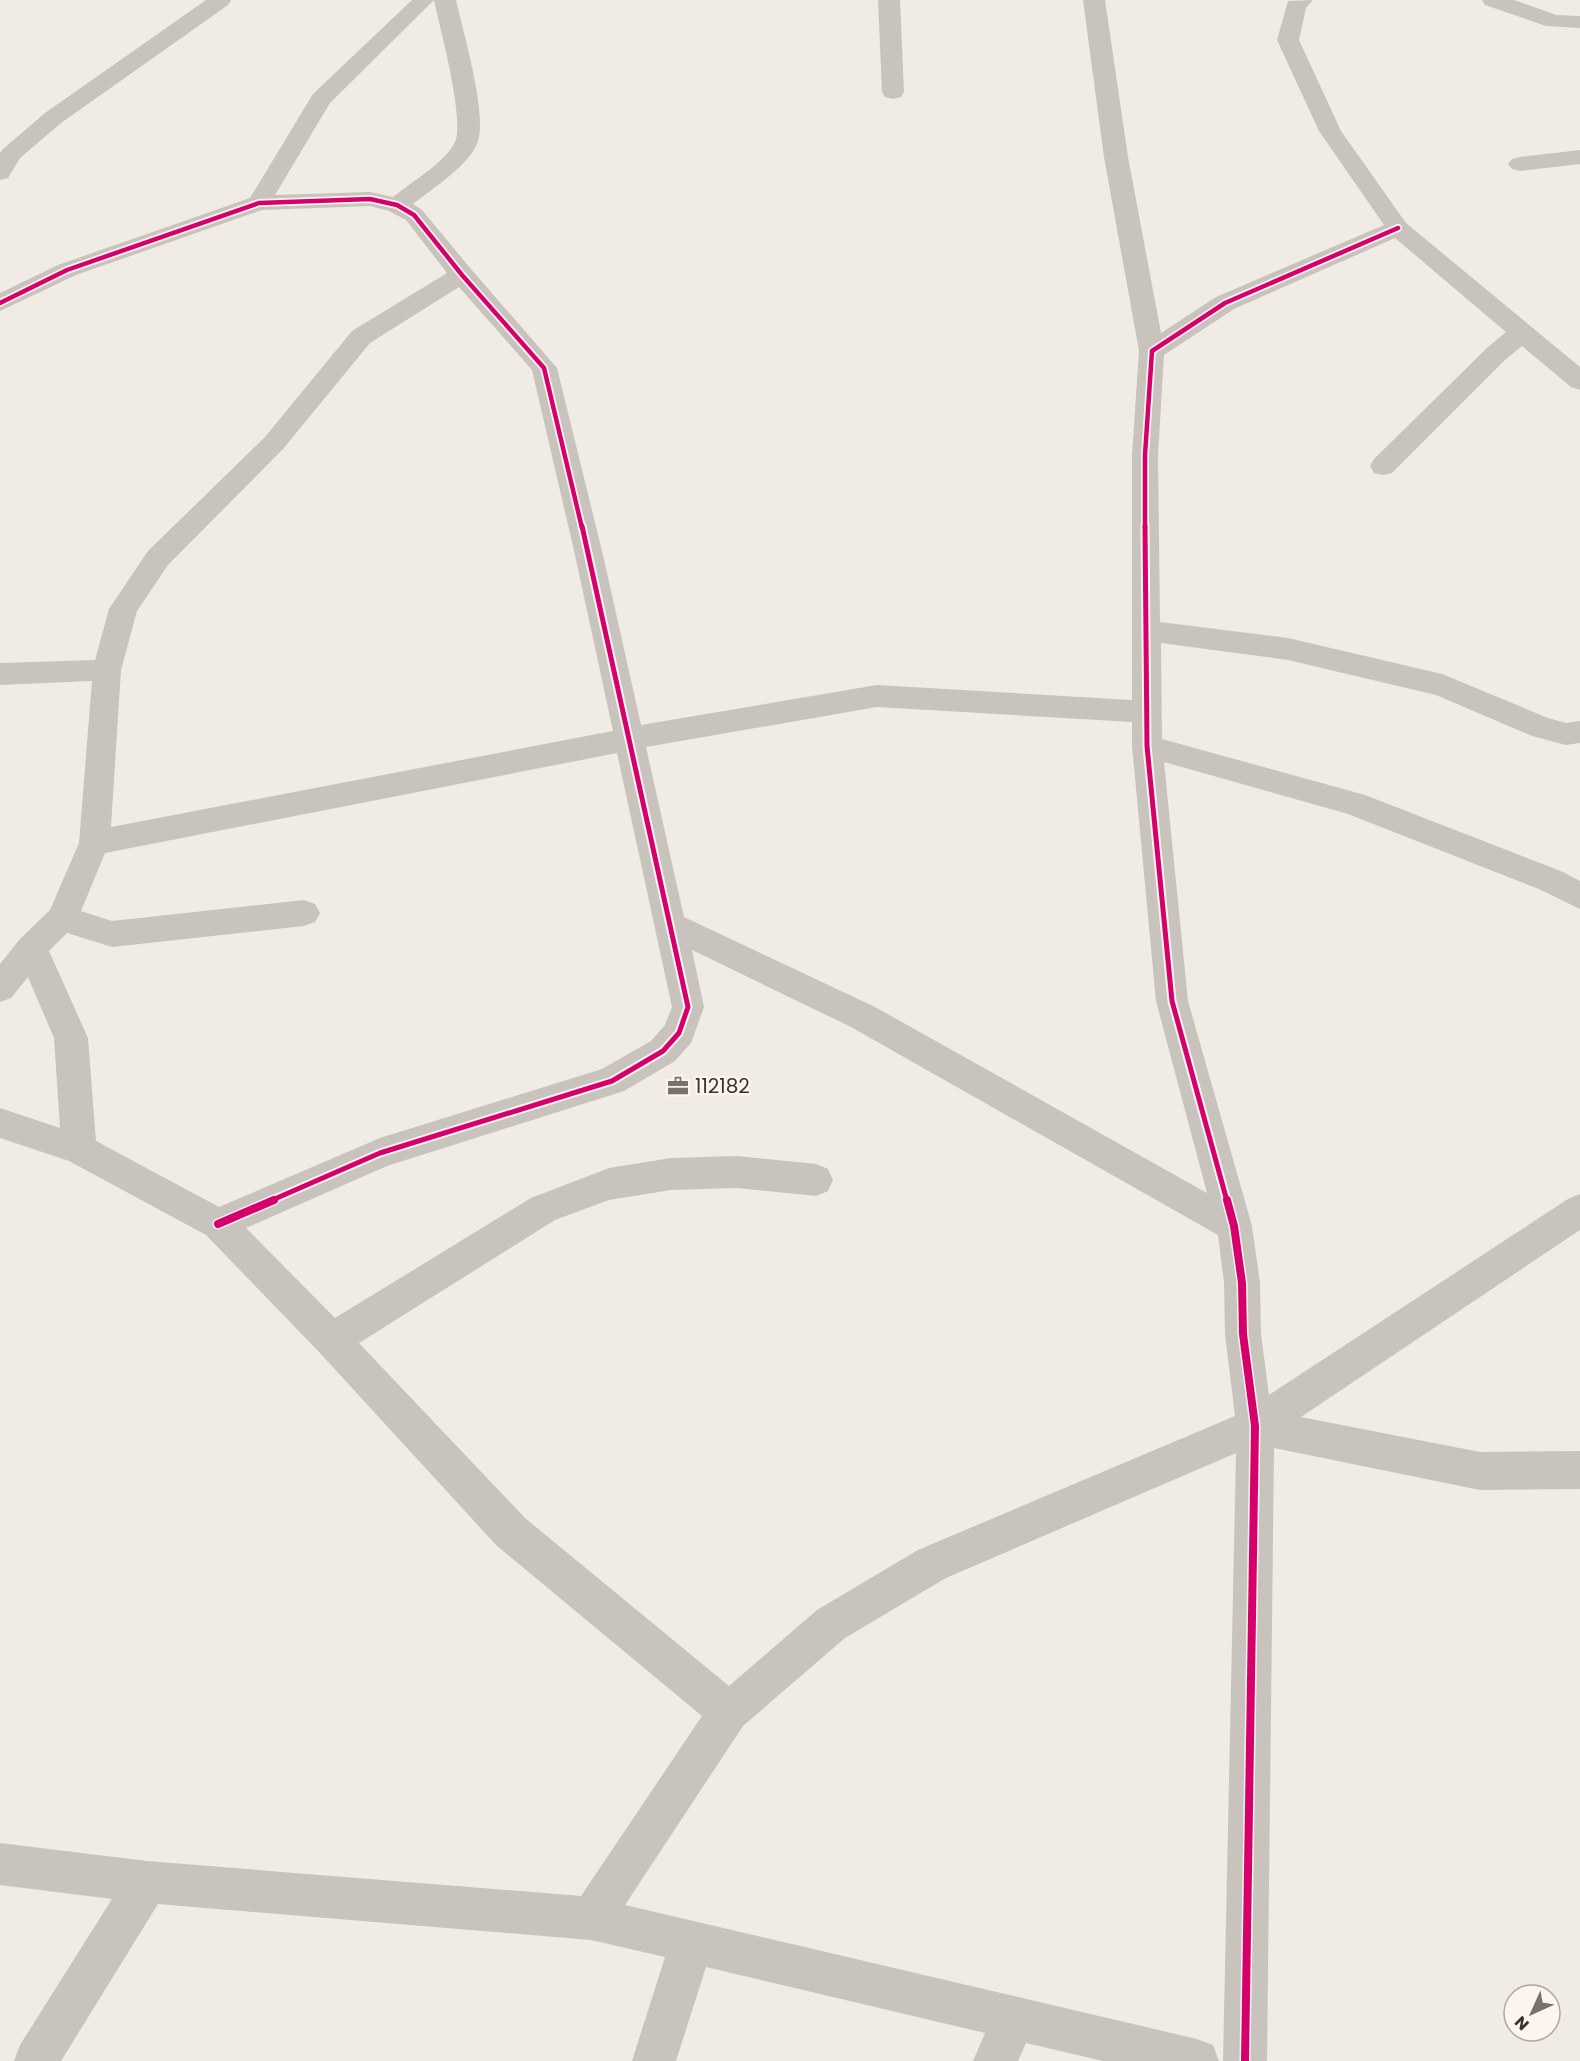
<svg xmlns="http://www.w3.org/2000/svg" width="1580" height="2061" viewBox="0 0 1580 2061" font-family="Poppins,sans-serif">
  <rect width="100%" height="100%" fill="#f0ebe5"/>
  <g fill="none" stroke-linecap="round" stroke-linejoin="round">
    <!-- street -->
    <g fill="#c9c3be" fill-rule="evenodd">
      <path d="M206,0H231L228,5L61,123L20,158L8,178L0,180V153L3,149L45,113Z"/>
      <path d="M412,0H456C463,31 487,113 478,141C472,163 431,190 413,204L422,210L471,269L557,368L603,555L641,725L877,685L1132,700V455L1139,351L1104,157L1083,0H1105L1128,157L1161,333L1216,297L1384,225L1319,131L1277,40L1288,1L1313,0L1306,8L1299,40L1341,131L1406,223L1580,367V390L1571,387L1522,346L1505,360L1392,473L1383,475L1374,473L1370,466L1374,459L1487,348L1506,332L1395,238L1234,309L1164,355L1158,455L1160,622L1288,638L1442,674L1548,718L1566,723L1580,721V743L1566,745L1532,736L1436,695L1288,660L1161,643L1162,739L1365,795L1563,872L1580,881V909L1541,890L1348,814L1164,762L1188,1001L1252,1226L1260,1283L1261,1334L1269,1395L1568,1199L1580,1194V1230L1301,1417L1480,1452L1580,1451V1489L1480,1490L1274,1448L1267,2061H1223L1236,1453L946,1578L845,1638L743,1726L625,1905L1197,2039L1213,2045L1219,2061H1103L1026,2043L1018,2061H973L985,2033L706,1967L676,2061H632L665,1957L591,1940L158,1904L61,2061H14L20,2045L112,1899L0,1885V1843L147,1861L581,1896L702,1716L497,1546L319,1352L206,1235L69,1161L0,1138V1108L60,1128L54,1038L28,977L11,998L0,1002V964L20,939L50,910L79,843L92,681L0,685V663L95,660L109,609L148,551L265,437L352,331L447,273L406,220L389,211L370,206L262,210L76,275L0,311V293L58,265L250,198L313,94ZM434,0C440,29 465,119 455,142C446,162 410,183 393,197L370,192L275,195L330,103ZM459,287L532,370L575,555L613,731L111,827L121,670L137,611L168,565L283,449L370,343ZM877,707L1132,722V746L1156,1001L1207,1193L875,1007L684,917L646,747ZM617,753L672,1007L665,1025L651,1041L602,1069L380,1138L219,1207L96,1141L88,1038L49,951L67,933L112,947L304,926L315,922L320,913L315,904L304,900L112,921L81,911L105,853ZM692,950L851,1027L1218,1235L1224,1283L1225,1334L1235,1416L918,1550L817,1610L729,1686L525,1518L359,1343L555,1220L609,1200L671,1190L737,1188L816,1196L828,1191L833,1180L828,1169L816,1164L737,1156L671,1158L609,1168L531,1198L335,1318L246,1228L387,1166L624,1091L675,1061L691,1043L704,1007Z"/>
      <path d="M878,0H900L904,92L901,97L893,99L885,97L882,92Z"/>
      <path d="M1482,0H1514L1556,15L1580,16V28L1546,26L1485,5Z"/>
      <path d="M1580,150V164L1520,171L1512,169L1508,164L1512,159L1520,157Z"/>
    </g>
    <defs>
      <g id="cycleway-far2">
        <path d="M0,303L67,270L259,203L370,199L397,205L414,215L462,275L544,368L582,528"/>
        <path d="M1145,528V455L1152,351L1225,303L1398,228"/>
      </g>
      <g id="cycleway-far1">
        <path d="M1145,526L1147,746L1172,1001L1227,1201"/>
        <path d="M270,1201L380,1153L612,1081L663,1051L679,1033L688,1007L582,526"/>
      </g>
      <g id="cycleway">
        <path d="M1227,1200L1234,1226L1242,1283L1243,1334L1255,1426L1245,2061"/>
        <path d="M218,1224L274,1200"/>
      </g>
    </defs>
    <!-- cycleway-far2 casing -->
    <use href="#cycleway-far2" stroke="#fbf5ee" stroke-width="8"/>
    <!-- cycleway-far1 casing -->
    <use href="#cycleway-far1" stroke="#fbf5ee" stroke-width="9"/>
    <!-- cycleway casing -->
    <use href="#cycleway" stroke="#fbf5ee" stroke-width="11"/>
    <!-- cycleway-far2 -->
    <use href="#cycleway-far2" stroke="#d6006c" stroke-width="4.5"/>
    <!-- cycleway-far1 -->
    <use href="#cycleway-far1" stroke="#d6006c" stroke-width="5"/>
    <!-- cycleway -->
    <use href="#cycleway" stroke="#d6006c" stroke-width="8"/>
  </g>
  <!-- icons -->
  <defs>
    <symbol id="office-bare" viewBox="-9 -9 18 18"><path d="M-6-3h4V-5.5h4V-3h4V5H-6ZM-1-4.5V-3h2v-1.5ZM-6 0V1H6V0Z" fill="#7a716c" stroke="#fbf5ee" stroke-width="2.5" paint-order="stroke"/></symbol>
  </defs>
  <g fill-rule="evenodd">
    <use href="#office-bare" x="663" y="1071" width="30" height="30"/>
  </g>
  <g text-anchor="middle" dominant-baseline="central" stroke-width="4.5" stroke-linejoin="round" paint-order="stroke">
    <!-- poi labels -->
    <g font-size="20" fill="#3b302b" stroke="#fbf5ee" text-anchor="start">
      <text x="695" y="1086">112182</text>
    </g>
  </g>
  <!-- north arrow -->
  <g transform="translate(1532 2013) rotate(225)"><circle r="28" fill="#fbf5ee" stroke="#aea6a0" stroke-width="1.5"/>
  <path d="M0-4.5L10 22L0 15L-10 22Z" fill="#7a716c"/>
  <text y="-9" font-size="16" font-weight="bold" text-anchor="middle" fill="#3b302b">N</text>
  </g>
</svg>
